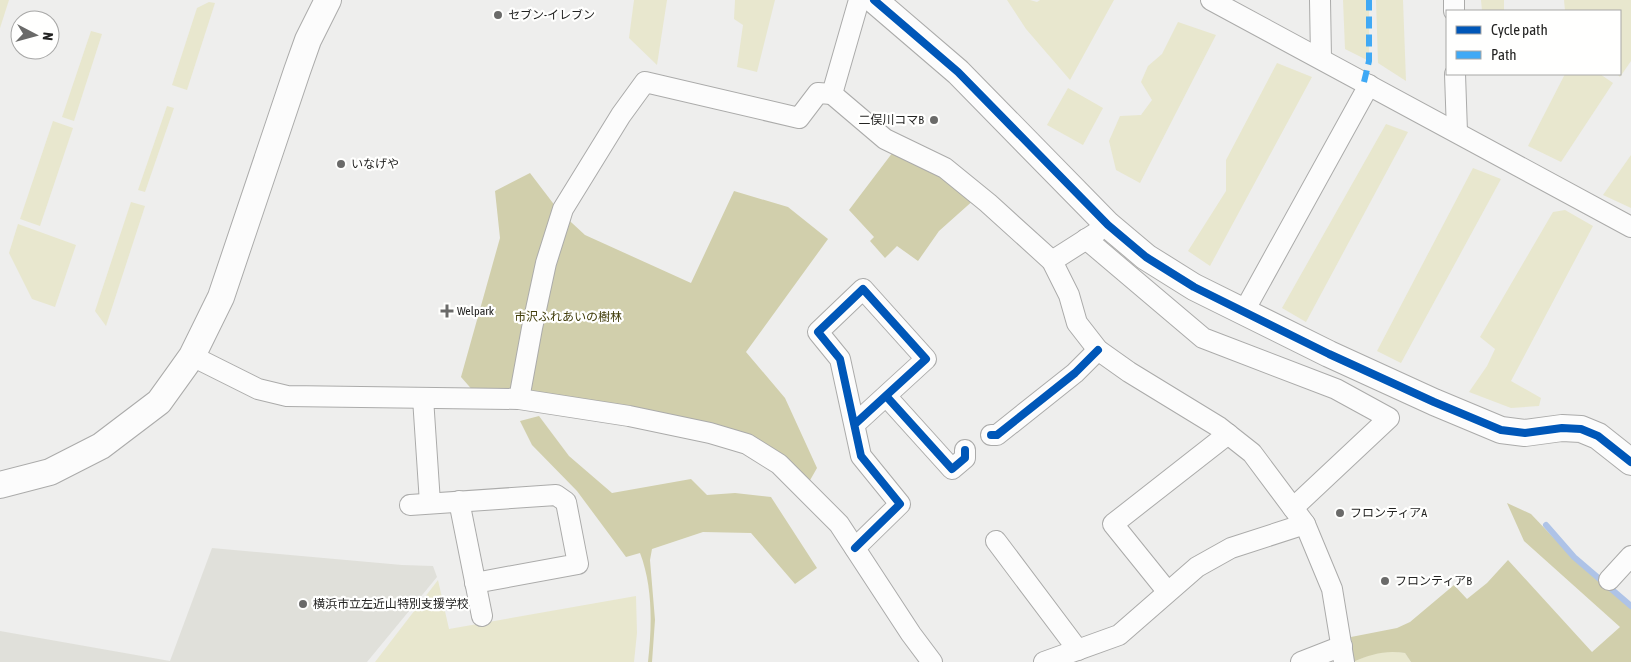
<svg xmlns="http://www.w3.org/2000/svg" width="1631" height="662" viewBox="0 0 1631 662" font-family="'Asap Condensed','Noto Sans JP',sans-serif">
  <rect width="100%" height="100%" fill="#eeeeed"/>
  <!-- built -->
  <path fill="#e0e0da" d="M212,548L402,565L433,566L437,577L367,662H0V631L170,661Z"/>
  <!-- green -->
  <g fill="#e8e7ce">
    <path d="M0,0H9L0,28Z"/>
    <path d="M634,0H667L657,65L629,38Z"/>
    <path d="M735,0H775L757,72L737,67L743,25L734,19Z"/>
    <path d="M1007,0H1030L1037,2L1040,0H1114L1070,80L1026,29Z"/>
    <path d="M1343,0H1369V61L1345,49Z"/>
    <path d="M1376,0H1403L1406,81L1378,63Z"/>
    <path d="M1481,0H1504V11H1482Z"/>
    <path d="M1564,0H1631V61L1620,77L1617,74H1620V11H1565Z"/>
    <path d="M209,2L215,3L187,90L172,85L197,8Z"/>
    <path d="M1178,22L1216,35L1140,183L1116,170L1109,141L1120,116L1141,115L1152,100L1141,82L1148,66L1162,54Z"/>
    <path d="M91,31L102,34L74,121L62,117Z"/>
    <path d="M1277,63L1312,77L1210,266L1188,251L1226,191V160Z"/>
    <path d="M1565,74H1600L1613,83L1561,162L1528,146Z"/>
    <path d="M1068,88L1103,108L1083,145L1047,125Z"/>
    <path d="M167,106L174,108L145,192L138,190Z"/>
    <path d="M53,121L73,128L40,226L20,219Z"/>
    <path d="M1386,124L1408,132L1306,322L1282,308Z"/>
    <path d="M1631,155V208L1603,195Z"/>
    <path d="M1473,168L1501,179L1401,363L1377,351Z"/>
    <path d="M131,202L145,206L106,326L95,311Z"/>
    <path d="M1565,210L1593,226L1511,381L1541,398L1539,406L1511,408L1469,392L1487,366L1495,349L1480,337L1553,212Z"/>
    <path d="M18,224L76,245L55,307L32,299L9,253Z"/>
    <path d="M438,580L449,629L636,596L637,633L634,662H375Z"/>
    <path d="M1390,651L1405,653L1411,662H1353L1374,653Z"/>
  </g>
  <!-- forest -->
  <g fill="#d1cfac">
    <path d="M893,152L944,173L976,198L939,231L918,261L897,246L885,258L870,241L874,237L849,210Z"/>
    <path d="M530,173L559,211L585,235L691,283L734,191L788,207L828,239L746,352L785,398L817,468L809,482L766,445L475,393L461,377L500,238L495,191Z"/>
    <path d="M539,416L569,456L612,493L691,479L707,495L735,493L771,497L817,568L795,584L751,533L703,532L652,549L650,560L655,620L652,662H648C652,626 653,587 640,553L626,557L577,491L532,445L520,421Z"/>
    <path d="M1507,503L1531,514L1573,558L1631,608V662H1411L1405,653C1385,650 1372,654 1353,662L1351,637L1397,628L1410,622L1454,585L1467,599L1487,583L1508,560L1592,652L1620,627L1524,541Z"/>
  </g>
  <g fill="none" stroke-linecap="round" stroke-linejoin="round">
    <!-- stream -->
    <path stroke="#aec3e7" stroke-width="6" d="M1546,525L1574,557L1631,606"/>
    <defs>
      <g id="minor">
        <path d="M859,0L832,94L885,139L945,168L988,203L1052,261L1069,295L1077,323L1098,350L1129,372L1219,427L1252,453L1305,524L1332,589L1344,662"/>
        <path d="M1211,0L1631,227"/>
        <path d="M1320,0L1321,58"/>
        <path d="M1454,0V11"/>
        <path d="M1455,74L1457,132"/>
        <path d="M1086,239L1203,338L1336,389L1389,418L1293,508"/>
        <path d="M1052,261L1096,233"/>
        <path d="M1243,313L1369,85"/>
        <path d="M192,356L258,389L287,396L519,399L629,416L710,433L747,444L779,464L839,524L911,634L932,662"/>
        <path d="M887,397L952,469L965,458V450"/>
        <path d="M423,398L430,503"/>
        <path d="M519,399L532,328L546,263L563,209L621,115L645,82L799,118L818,93L832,94"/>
        <path d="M991,435H997L1075,373L1098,350"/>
        <path d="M459,501L482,616"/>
        <path d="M410,505L556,495L566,502L578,564L475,583"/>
        <path d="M996,541L1078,650"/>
        <path d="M855,548L900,504L861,456L840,359L818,332L863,289L926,359L855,424"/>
        <path d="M1609,580L1631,556"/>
        <path d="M1167,591L1113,524L1228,434"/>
        <path d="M1044,662L1119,635L1197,567L1231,548L1305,524"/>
        <path d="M1301,662L1342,646"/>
      </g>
      <g id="tertiary">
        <path d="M874,0L958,72L1108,225L1146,257L1194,287L1329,354L1434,402L1501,430L1525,433L1562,428L1581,429L1598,436L1631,462"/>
        <path d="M0,485L50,472L101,446L159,402L177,377L192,356L221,297L297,71L308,40L328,0"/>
      </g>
    </defs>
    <!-- minor casing -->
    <use href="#minor" stroke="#ababaa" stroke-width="22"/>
    <!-- tertiary casing -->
    <use href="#tertiary" stroke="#ababaa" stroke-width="28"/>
    <!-- minor -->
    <use href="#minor" stroke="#fcfcfc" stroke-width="20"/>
    <!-- tertiary -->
    <use href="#tertiary" stroke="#fcfcfc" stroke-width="26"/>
    <!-- quiet -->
    <path stroke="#3fa9f5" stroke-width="6" stroke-dasharray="12 6" stroke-linecap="butt" d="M1364,82L1369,61V0"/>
    <defs>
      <g id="cycleway">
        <path d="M874,0L958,72L1108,225L1146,257L1194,287L1329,354L1434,402L1501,430L1525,433L1562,428L1581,429L1598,436L1631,462"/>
        <path d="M887,397L952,469L965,458V450"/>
        <path d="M991,435H997L1075,373L1098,350"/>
        <path d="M855,548L900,504L861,456L840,359L818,332L863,289L926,359L855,424"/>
      </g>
    </defs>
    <!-- cycleway casing -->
    <use href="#cycleway" stroke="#fffffe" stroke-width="11"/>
    <!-- cycleway -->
    <use href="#cycleway" stroke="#0057b8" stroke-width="8"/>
  </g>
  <!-- markers -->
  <g fill="#6a6a69" stroke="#fffffe" stroke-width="2">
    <circle cx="498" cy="15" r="5"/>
    <circle cx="934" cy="120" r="5"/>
    <circle cx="341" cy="164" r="5"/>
    <path d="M444.5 303.5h5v5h5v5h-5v5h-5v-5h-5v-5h5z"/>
    <circle cx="1340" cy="513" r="5"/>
    <circle cx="1385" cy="581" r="5"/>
    <circle cx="303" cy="604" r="5"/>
  </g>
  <g text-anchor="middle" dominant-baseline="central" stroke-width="4.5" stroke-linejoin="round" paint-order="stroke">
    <!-- poi labels -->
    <g font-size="12" fill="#232322" stroke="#fffffe" text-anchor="start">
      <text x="508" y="15">セブン-イレブン</text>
      <text x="924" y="120" text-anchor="end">二俣川コマB</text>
      <text x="351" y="164">いなげや</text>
      <text x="457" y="311">Welpark</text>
      <text x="1350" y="513">フロンティアA</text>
      <text x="1395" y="581">フロンティアB</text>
      <text x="313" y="604">横浜市立左近山特別支援学校</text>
    </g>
    <!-- park labels -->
    <g font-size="12" fill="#403c09" stroke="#fffffe">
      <text x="568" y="317">市沢ふれあいの樹林</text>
    </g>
  </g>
  <!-- legend -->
  <rect x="1446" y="10" width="175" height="65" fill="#fffffe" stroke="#a7a7a6"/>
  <rect x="1456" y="26" width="25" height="8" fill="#0057b8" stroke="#a7a7a6"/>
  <text x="1491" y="35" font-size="15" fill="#232322">Cycle path</text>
  <rect x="1456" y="51" width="25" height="8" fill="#3fa9f5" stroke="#a7a7a6"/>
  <text x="1491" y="60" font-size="15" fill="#232322">Path</text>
  <!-- north arrow -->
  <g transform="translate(35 35) rotate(96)"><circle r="24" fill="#fffffe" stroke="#a7a7a6"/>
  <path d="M0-4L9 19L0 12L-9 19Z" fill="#6a6a69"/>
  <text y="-8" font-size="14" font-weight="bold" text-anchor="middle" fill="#232322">N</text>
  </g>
</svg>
